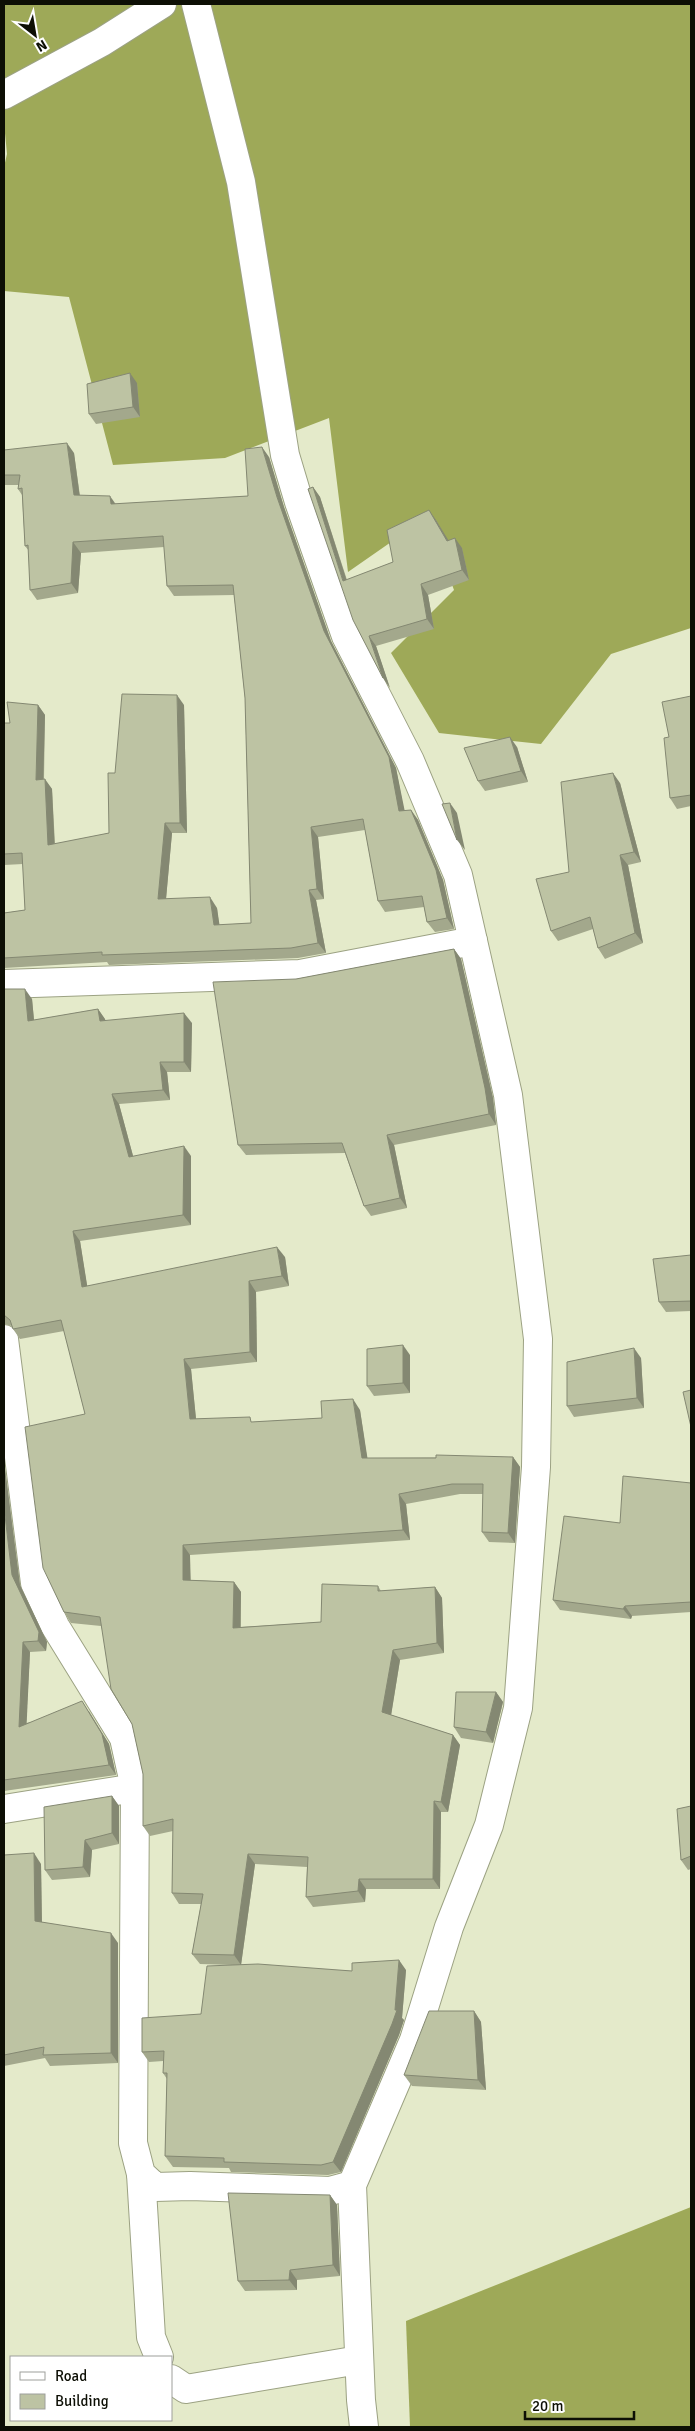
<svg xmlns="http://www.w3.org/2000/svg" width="695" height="2431" viewBox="0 0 695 2431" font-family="Signika,sans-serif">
  <rect width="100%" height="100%" fill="#e4eaca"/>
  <!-- forest -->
  <g fill="#9ea958">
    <path d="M4,4H691V628L611,654L541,744L439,733L391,653L454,590L427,517L348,572L329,418L225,458L113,465L69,297L4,291V167L7,154L4,123Z"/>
    <path d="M691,2207V2427H410L406,2321Z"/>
  </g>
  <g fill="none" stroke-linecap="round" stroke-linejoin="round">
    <defs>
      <g id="minor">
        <path d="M196,4L241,182L285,455L299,502L346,636L410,761L458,875L508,1095L538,1339L536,1467L518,1708L489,1825L449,1927L414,2040L352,2185L361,2400L364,2427"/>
        <path d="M4,95L102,42L162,4"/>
        <path d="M4,984L300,974L473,941"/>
        <path d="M4,1339L35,1583L55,1626L124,1738L135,1788L133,2143L141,2174L155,2187L190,2186L330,2191L352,2185"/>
        <path d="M4,1809L135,1788"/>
        <path d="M141,2174L151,2337L159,2357"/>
        <path d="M171,2379L186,2389L359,2360"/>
      </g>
    </defs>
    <!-- minor casing -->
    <use href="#minor" stroke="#9ca283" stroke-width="30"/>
    <!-- minor -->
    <use href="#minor" stroke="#fff" stroke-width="28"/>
  </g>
  <!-- wall -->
  <g fill="#a3a88c">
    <path d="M137,383L140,417L96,424L89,414Z"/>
    <path d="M4,450L74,453L80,496L116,504L248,496L269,457L284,507L331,641L396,768L404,811L411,810L418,820L443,880L454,929L435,932L427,922L424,907L385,912L378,901L365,830L318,837L324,899L316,900L326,953L298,958L109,965L107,962L4,968V913L25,910L23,864L4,865V723H10L38,705L45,715L44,779L52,789L55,844L109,833L115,773L184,705L187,833H172L166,899L217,908L219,925L251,923L245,698L234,595L174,596L167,586L164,547L81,553L78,593L37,600L30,590L29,551L25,546L22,495L18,489V485H4Z"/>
    <path d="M313,487L320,497L347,580L393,562L436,520L448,541L462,548L469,580L428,595L434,629L376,646L390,688L308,489Z"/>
    <path d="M691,696V806L677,809L670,798L669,737Z"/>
    <path d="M517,747L528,782L485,791L478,781Z"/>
    <path d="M620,783L641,862L628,865L643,943L605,959L598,948L593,929L558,941L551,931L569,872Z"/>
    <path d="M454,949L461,959L493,1098L496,1125L394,1145L407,1208L371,1216L364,1206L345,1153L246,1155L238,1145L296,979Z"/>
    <path d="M4,989L32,999L34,1020L98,1009L106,1021L192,1023L191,1072H167L170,1100L119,1104L133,1156H191V1225L80,1241L87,1286L285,1257L289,1286L256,1292L257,1362L191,1369L196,1419L253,1422L322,1418L360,1410L367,1458L513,1457L520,1467L515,1543L489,1542L482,1532L483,1494H460L406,1504L410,1540L190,1555V1580L234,1582L241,1592V1627L321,1622L378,1586L381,1591L435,1587L442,1598L444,1653L400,1660L391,1715L453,1735L460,1745L448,1812H441L440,1889H366L365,1902L313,1907L306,1897L307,1867L255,1864L241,1965L352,1971L406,1970L402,2018L404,2020L399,2035L341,2172L328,2175L231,2172L229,2168L173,2167L165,2156L167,2079L163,2073V2061L149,2062L142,2052L201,2014L233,1965L200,1964L192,1954L201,1904H179L172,1893L173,1831L150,1836L143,1826V1774L132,1724L101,1626L71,1623L64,1612L85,1414L64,1331L20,1339L13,1329L12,1326L4,1324Z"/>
    <path d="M691,1255V1311L666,1312L659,1302Z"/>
    <path d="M410,1355V1393L374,1396L367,1386Z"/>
    <path d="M641,1358L644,1408L574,1417L567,1406Z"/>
    <path d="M4,1461L20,1585L47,1642L46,1651L30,1652L26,1723L89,1711L109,1744L116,1775L4,1791Z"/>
    <path d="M691,1483V1612L632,1616L631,1619L560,1610L553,1600L620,1523Z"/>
    <path d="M496,1692L503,1702L493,1743L461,1738L454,1727Z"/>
    <path d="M112,1796L119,1806V1844L92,1850L90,1877L52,1880L45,1870Z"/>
    <path d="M691,1806V1869L688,1870L681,1860Z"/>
    <path d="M4,1855L41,1864L42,1922L118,1943V2063L50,2066L45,2058L4,2066Z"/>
    <path d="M474,2011L481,2022L486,2090L412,2086L404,2075Z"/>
    <path d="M330,2195L337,2205L340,2276L297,2280V2290L245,2291L238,2281Z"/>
  </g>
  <!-- shaded-wall -->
  <g fill="#848872">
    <path d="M130,373L137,383L140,417L133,407Z"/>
    <path d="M67,443L74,453L81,506L74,495Z"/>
    <path d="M262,447L269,457L284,507L331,641L396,768L407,822L399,811L324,631L277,497Z"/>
    <path d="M313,487L320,497L350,591L343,581Z"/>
    <path d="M110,496L117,506L111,504Z"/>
    <path d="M429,510L436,520L455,551L447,541Z"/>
    <path d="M455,538L462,548L469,580L462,570Z"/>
    <path d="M73,542L81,553L78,593L71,583Z"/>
    <path d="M421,584L428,595L434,629L427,619Z"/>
    <path d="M369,636L376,646L390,688L383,678Z"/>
    <path d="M177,695L184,705L187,833L180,823Z"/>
    <path d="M38,705L45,715L43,790L36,780Z"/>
    <path d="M510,737L517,747L528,782L521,771Z"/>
    <path d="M613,773L620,783L641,862L634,852Z"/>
    <path d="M45,779L52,789L55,855L48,845Z"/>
    <path d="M450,803L457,813L465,850L457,840Z"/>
    <path d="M411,810L418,820L443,880L454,929L447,918Z"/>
    <path d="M165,823L172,833L165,910L158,899Z"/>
    <path d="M311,827L318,837L324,899L317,889Z"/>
    <path d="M620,855L628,865L643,943L635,933Z"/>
    <path d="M309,890L316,900L326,953L318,943Z"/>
    <path d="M210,897L217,908L221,935L214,925Z"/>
    <path d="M454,949L461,959L493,1098L496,1125L489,1114Z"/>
    <path d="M25,989L32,999L35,1031L28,1021Z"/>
    <path d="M98,1009L105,1019L107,1031L100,1021Z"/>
    <path d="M184,1013L192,1023L191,1072L184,1062Z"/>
    <path d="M160,1062L167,1072L170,1100L163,1090Z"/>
    <path d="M112,1094L119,1104L136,1167L129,1157Z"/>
    <path d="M387,1135L394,1145L407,1208L400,1198Z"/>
    <path d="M184,1146L191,1156V1225L183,1215Z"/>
    <path d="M73,1231L80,1241L89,1297L82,1287Z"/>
    <path d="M277,1247L285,1257L289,1286L282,1276Z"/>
    <path d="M249,1281L256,1292L257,1362L250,1352Z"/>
    <path d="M403,1345L410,1355V1393L403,1383Z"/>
    <path d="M634,1348L641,1358L644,1408L637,1398Z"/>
    <path d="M184,1359L191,1369L197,1429L190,1419Z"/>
    <path d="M353,1399L360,1410L369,1468L362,1458Z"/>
    <path d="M513,1457L520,1467L515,1543L508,1533Z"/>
    <path d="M4,1461L20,1585L47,1642L46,1651L38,1641L12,1575L4,1507Z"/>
    <path d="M399,1494L406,1504L410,1540L403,1530Z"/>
    <path d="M183,1545L190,1555L191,1590L183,1580Z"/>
    <path d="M234,1582L241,1592L240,1638L233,1628Z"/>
    <path d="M435,1587L442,1598L444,1653L437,1643Z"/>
    <path d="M625,1606L632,1616L631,1619L623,1609Z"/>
    <path d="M23,1642L30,1652L26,1737L19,1727Z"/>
    <path d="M393,1650L400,1660L390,1722L382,1712Z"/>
    <path d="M496,1692L503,1702L493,1743L486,1732Z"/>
    <path d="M82,1701L109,1744L116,1775L109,1765Z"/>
    <path d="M453,1735L460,1745L448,1812L441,1802Z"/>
    <path d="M112,1796L119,1806V1844L112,1833Z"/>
    <path d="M434,1801L441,1812L440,1889L433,1879Z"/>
    <path d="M85,1840L92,1850L90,1877L83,1867Z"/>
    <path d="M34,1853L41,1864L42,1931L35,1921Z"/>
    <path d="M248,1854L255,1864L241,1965L234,1955Z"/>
    <path d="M359,1879L366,1889L365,1902L358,1891Z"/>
    <path d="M111,1933L118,1943V2063L111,2053Z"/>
    <path d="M399,1960L406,1970L402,2018L404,2020L399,2035L341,2172L333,2162L395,2010Z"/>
    <path d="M474,2011L481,2022L486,2090L478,2080Z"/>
    <path d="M330,2195L337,2205L340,2276L333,2265Z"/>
    <path d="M290,2270L297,2280V2290L289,2280Z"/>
  </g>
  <!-- building -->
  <g fill="#bdc3a3" stroke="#848872">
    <path d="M130,373L133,407L89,414L87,384Z"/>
    <path d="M67,443L74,495L110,496L111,504L248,496L245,449L262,447L277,497L324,631L389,757L399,811L411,810L436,870L447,918L427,922L422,896L378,901L363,819L311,827L317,889L309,890L318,943L291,948L102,955V952L4,958V913L25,910L22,853L4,854V723H10L7,702L38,705L36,780L45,779L48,845L109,833L108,773H115L122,694L177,695L180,823H165L158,899L210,897L214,925L251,923L245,698L233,585L167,586L163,536L73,542L71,583L30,590L28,545L25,546L22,488L18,489L20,475H4V450Z"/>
    <path d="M313,487L343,581L393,562L387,530L429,510L447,541L455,538L462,570L421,584L427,619L369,636L383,678L353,620L308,489Z"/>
    <path d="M691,696V795L670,798L664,738L669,737L662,702Z"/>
    <path d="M510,737L521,771L478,781L464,748Z"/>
    <path d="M613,773L634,852L620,855L635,933L598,948L590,917L551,931L536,879L569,872L561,782Z"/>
    <path d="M450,803L457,840L442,804Z"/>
    <path d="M454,949L485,1088L489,1114L387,1135L400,1198L364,1206L342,1143L238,1145L213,982L296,979Z"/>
    <path d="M4,989H25L28,1021L98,1009L100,1021L184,1013V1062H160L163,1090L112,1094L129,1157L184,1146L183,1215L73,1231L82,1287L277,1247L282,1276L249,1281L250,1352L184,1359L190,1419L250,1417L251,1422L322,1418L321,1401L353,1399L362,1458H436V1455L513,1457L508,1533L482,1532L483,1484H452L399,1494L403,1530L183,1545V1580L234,1582L233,1628L321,1622L322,1584L378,1586V1591L435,1587L437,1643L393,1650L382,1712L453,1735L441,1802L434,1801L433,1879H359L358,1891L306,1897L308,1857L248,1854L234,1955L192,1954L203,1894L172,1893L173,1819L143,1826V1774L132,1724L111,1689L100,1617L64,1612L43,1568L25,1427L85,1414L61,1320L13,1329L10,1320L4,1315Z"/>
    <path d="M691,1255V1301L659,1302L653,1259Z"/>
    <path d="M403,1345V1383L367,1386V1349Z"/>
    <path d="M634,1348L637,1398L567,1406V1362Z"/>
    <path d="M691,1390V1427L683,1392Z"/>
    <path d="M623,1476L691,1483V1602L625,1606L623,1609L553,1600L564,1516L620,1523Z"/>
    <path d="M4,1507L12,1575L39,1632L38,1641L23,1642L19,1727L82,1701L102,1734L109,1765L4,1780Z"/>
    <path d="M456,1692H496L486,1732L454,1727Z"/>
    <path d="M112,1796V1833L85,1840L83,1867L45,1870L44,1807Z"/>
    <path d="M691,1806V1856L681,1860L677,1809Z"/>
    <path d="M34,1853L35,1921L111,1933V2053L43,2055L44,2047L4,2055V1855Z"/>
    <path d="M399,1960L395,2010H397L392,2024L333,2162L321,2165L224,2162V2158L165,2156L167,2073H163L164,2051L142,2052V2018L201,2014L207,1966L258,1964L352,1971V1963Z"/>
    <path d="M429,2011H474L478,2080L404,2075Z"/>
    <path d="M228,2193L330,2195L333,2265L290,2270L289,2280L238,2281Z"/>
  </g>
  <!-- border -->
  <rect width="695" height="2431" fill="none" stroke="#0d0f05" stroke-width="10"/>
  <!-- legend -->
  <rect x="10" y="2356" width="162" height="65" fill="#ffffff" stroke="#9e9f9b"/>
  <rect x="20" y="2372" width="25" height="8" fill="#ffffff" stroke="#9e9f9b"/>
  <text x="55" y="2381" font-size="15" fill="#0d0f05">Road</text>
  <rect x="20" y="2394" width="25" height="15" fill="#bdc3a3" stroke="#9e9f9b"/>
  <text x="55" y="2406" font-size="15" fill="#0d0f05">Building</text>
  <!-- north arrow -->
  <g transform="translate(35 35) rotate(149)" stroke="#ffffff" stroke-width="4" paint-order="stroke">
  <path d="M0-4L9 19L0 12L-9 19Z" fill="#0d0f05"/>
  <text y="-8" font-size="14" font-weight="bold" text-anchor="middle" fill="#0d0f05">N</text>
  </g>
  <!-- scale -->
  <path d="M525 2411v8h109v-8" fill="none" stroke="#0d0f05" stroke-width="2.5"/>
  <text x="532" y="2411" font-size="15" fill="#0d0f05" stroke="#ffffff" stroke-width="4" paint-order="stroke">20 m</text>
</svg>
